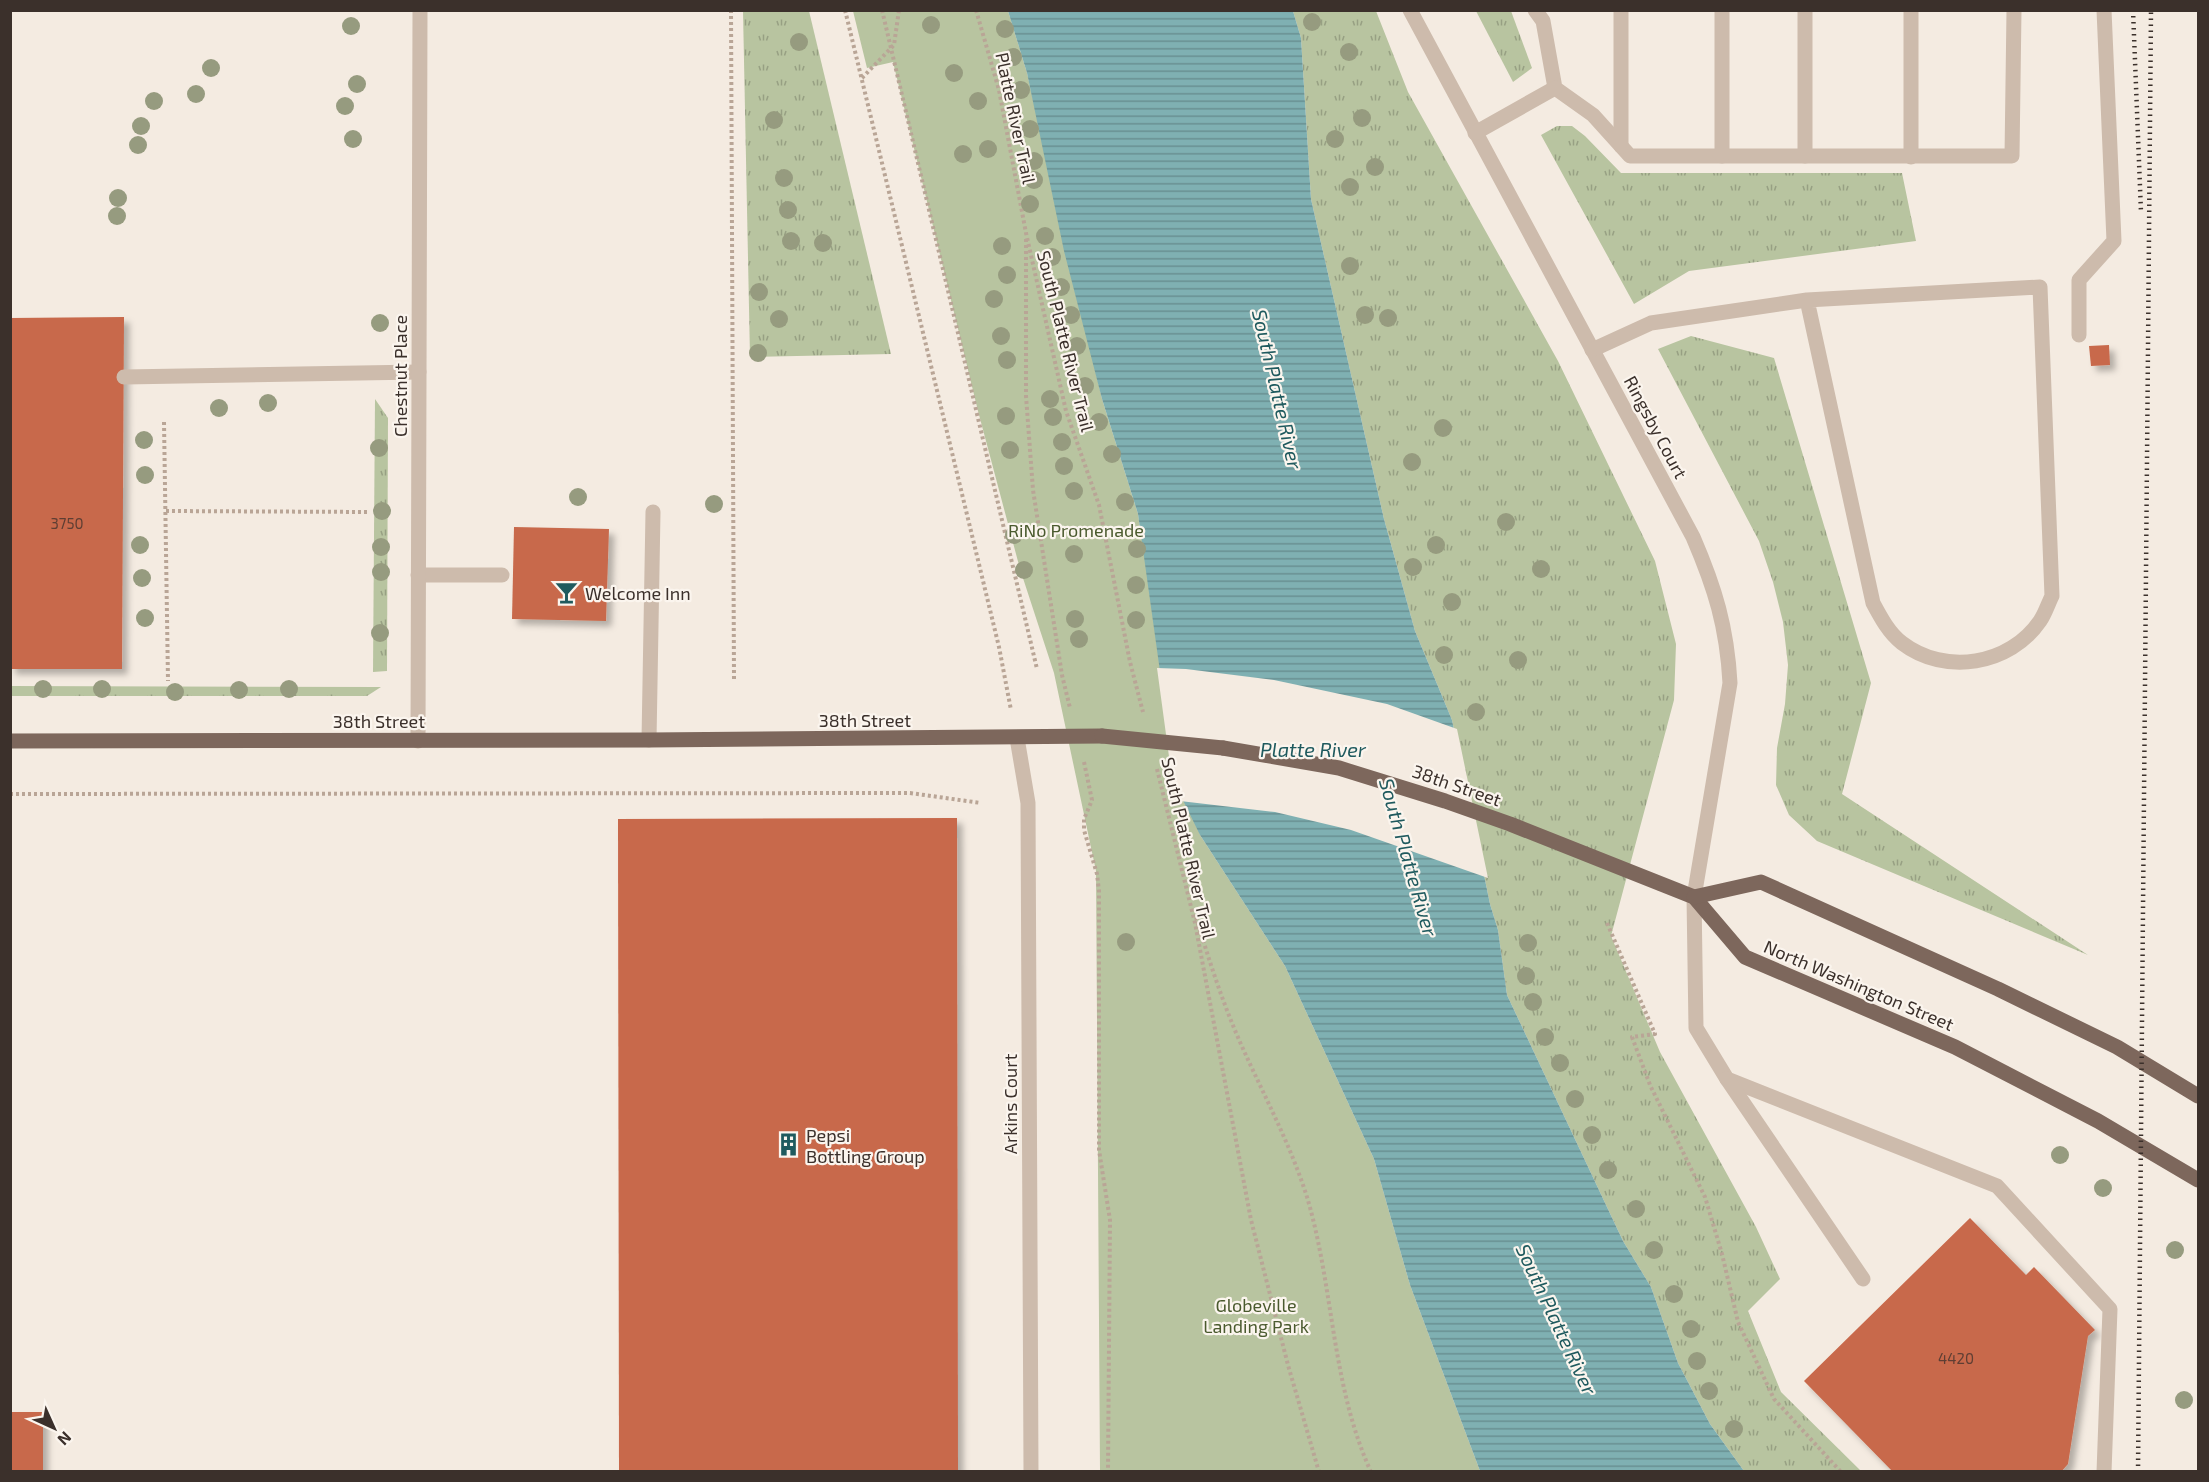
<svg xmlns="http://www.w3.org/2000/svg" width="2209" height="1482" viewBox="0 0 2209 1482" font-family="'Exo 2',sans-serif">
  <defs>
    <pattern id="grass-tufts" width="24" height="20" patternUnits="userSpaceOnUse" patternTransform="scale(1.5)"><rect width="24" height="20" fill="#b8c4a0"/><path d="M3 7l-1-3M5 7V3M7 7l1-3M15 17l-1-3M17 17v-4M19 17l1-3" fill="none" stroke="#97a083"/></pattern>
    <pattern id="water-rules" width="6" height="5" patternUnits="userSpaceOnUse" patternTransform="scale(1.5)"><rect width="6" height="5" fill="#7fb0b2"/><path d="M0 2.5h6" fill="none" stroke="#699091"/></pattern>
    <filter id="shadow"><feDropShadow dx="5.5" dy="5.5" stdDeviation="3" flood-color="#0004"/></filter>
  </defs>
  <rect width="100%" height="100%" fill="#f4ebe1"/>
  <!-- grass -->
  <g fill="url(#grass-tufts)">
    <path d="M743,11H809L891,354L750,357Z"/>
    <path d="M1293,11H1376L1408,92L1558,361L1655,561L1676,644L1674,700L1611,936L1660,1052L1756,1227L1780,1279L1748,1311L1781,1392L1861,1471H1744L1710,1424L1678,1363L1651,1287L1623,1241L1507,995L1498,930L1490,904L1452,720L1415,631L1384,519L1311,199L1301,38Z"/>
    <path d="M1476,11H1511L1532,68L1513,82Z"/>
    <path d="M1557,126H1572L1585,136L1621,173H1902L1916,241L1689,271L1634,304L1541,135Z"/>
    <path d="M1691,336L1774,358L1871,683L1842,794L2088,955L1817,841L1789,815L1776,785L1777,748L1785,704L1788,665L1783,622L1773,582L1759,541L1658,349Z"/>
    <path d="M375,399L388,418L387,671L373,672Z"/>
    <path d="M11,686L381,687L367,696H11Z"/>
  </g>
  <!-- green -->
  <path fill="#b8c4a0" d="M853,11H1008L1027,73L1102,399L1138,514L1151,597L1200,835L1285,966L1374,1159L1410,1285L1480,1471H1100L1096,871L1054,673L1020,569L978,411L893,62L867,68Z"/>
  <!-- water -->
  <path fill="url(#water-rules)" d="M1008,11H1293L1301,38L1311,199L1384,519L1415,631L1452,720L1490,904L1498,930L1507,995L1623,1241L1651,1287L1678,1363L1710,1424L1744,1471H1480L1410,1285L1374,1159L1285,966L1200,835L1176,786L1138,514L1102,399L1064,251L1027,73Z"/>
  <!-- pier -->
  <path fill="#f4ebe1" d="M1157,668L1186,669L1274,680L1387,704L1457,729L1488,878L1351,830L1275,812L1180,801L1173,786Z"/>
  <!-- building -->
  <g fill="#c8694b" filter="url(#shadow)">
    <path d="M124,317L122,669H10V318Z"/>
    <path d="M2109,345L2110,365L2091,366L2089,346Z"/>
    <path d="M514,527L609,529L606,621L512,619Z"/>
    <path d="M957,818L958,1472H619L618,819Z"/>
    <path d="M1970,1218L2026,1275L2034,1267L2095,1330L2088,1336L2068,1464L2061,1472H1893L1804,1381Z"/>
    <rect x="10" y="1412" width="33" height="60"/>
  </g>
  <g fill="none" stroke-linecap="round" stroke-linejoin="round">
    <!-- path -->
    <g stroke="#b9a596" stroke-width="4" stroke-dasharray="3 3" stroke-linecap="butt">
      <path d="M731,10L734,679"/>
      <path d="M845,10L999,647L1011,710"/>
      <path d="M882,10L1037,669"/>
      <path d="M976,10L999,90L1026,233L1066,411L1099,505L1130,662L1143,712"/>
      <path d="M862,78L894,45L899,10"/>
      <path d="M1026,239V396L1033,490L1062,675L1070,708"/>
      <path d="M164,422L168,681"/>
      <path d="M166,511L370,512"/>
      <path d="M1084,762L1092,800L1084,819V830L1097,874L1099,891V1150L1110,1220L1108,1472"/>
      <path d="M1157,769L1195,923L1251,1220L1288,1365L1319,1472"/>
      <path d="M10,794L910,793L981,803"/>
      <path d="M1196,917C1209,960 1222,1001 1240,1042C1263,1094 1290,1143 1307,1197C1334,1288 1331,1384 1371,1472"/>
      <path d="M1607,923L1655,1034L1632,1037L1650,1085L1705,1197L1722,1254L1738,1322L1774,1399L1841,1472"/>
    </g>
    <!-- minor -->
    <g stroke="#cdbbac" stroke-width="15">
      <path d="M1410,10L1693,537C1715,588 1727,627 1730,683L1694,897L1696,1028L1727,1079L1997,1186L2110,1309L2104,1472"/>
      <path d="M1535,10L1543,21L1555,88L1593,115L1630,156H2012L2014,10"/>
      <path d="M1621,10V146"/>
      <path d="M1475,133L1555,88"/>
      <path d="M1722,156V10"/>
      <path d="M1805,156V10"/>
      <path d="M1911,157V10"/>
      <path d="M2079,335V280L2114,241L2104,10"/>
      <path d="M1592,350L1651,323L1807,300L2040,287L2052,596C2048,604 2045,614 2040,621C2010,665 1945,676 1902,643C1889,633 1881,618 1873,603L1807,300"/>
      <path d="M124,377L419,372"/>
      <path d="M418,575H502"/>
      <path d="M1017,738L1028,803L1031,1472"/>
      <path d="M649,740L653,512"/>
      <path d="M418,741L420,10"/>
      <path d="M1727,1079L1863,1279"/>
    </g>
    <!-- major -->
    <g stroke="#7d675c" stroke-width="15">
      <path d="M10,741L649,740L1102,736"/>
      <path d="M1223,748L1339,768L1445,801L1510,824L1694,897L1745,957L1955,1047L2098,1121L2198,1180"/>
      <path d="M1694,897L1761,882L1998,989L2117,1047L2198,1096"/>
    </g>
    <!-- rail -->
    <g stroke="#3b302b" stroke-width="4.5" stroke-dasharray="1.5 4.5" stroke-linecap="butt">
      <path d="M2133,10L2141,212"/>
      <path d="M2138,1472L2151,10"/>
    </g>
    <!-- major-bridge -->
    <path stroke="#7d675c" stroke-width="15" d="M1102,736L1223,748"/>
  </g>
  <!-- trees -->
  <g fill="#969b7f">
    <circle cx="1312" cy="22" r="9"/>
    <circle cx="931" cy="25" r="9"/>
    <circle cx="351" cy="26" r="9"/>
    <circle cx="1005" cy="29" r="9"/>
    <circle cx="799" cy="42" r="9"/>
    <circle cx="1349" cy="52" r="9"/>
    <circle cx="1013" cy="57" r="9"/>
    <circle cx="211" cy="68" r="9"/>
    <circle cx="954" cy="73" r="9"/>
    <circle cx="357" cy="84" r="9"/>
    <circle cx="1021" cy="90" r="9"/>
    <circle cx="196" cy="94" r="9"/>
    <circle cx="154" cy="101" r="9"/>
    <circle cx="978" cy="101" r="9"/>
    <circle cx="345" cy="106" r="9"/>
    <circle cx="1362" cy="118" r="9"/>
    <circle cx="774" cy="120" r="9"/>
    <circle cx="141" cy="126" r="9"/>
    <circle cx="1030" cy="129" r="9"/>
    <circle cx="353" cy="139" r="9"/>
    <circle cx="1335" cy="139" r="9"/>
    <circle cx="138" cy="145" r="9"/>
    <circle cx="988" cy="149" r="9"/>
    <circle cx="963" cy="154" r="9"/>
    <circle cx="1034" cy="161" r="9"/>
    <circle cx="1375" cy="167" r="9"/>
    <circle cx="784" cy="178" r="9"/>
    <circle cx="1034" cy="180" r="9"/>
    <circle cx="1350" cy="187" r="9"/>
    <circle cx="118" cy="198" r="9"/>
    <circle cx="1030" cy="204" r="9"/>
    <circle cx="788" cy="210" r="9"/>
    <circle cx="117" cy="216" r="9"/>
    <circle cx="1045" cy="236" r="9"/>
    <circle cx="791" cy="241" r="9"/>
    <circle cx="823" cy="243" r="9"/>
    <circle cx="1002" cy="246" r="9"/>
    <circle cx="1052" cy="257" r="9"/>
    <circle cx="1350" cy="266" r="9"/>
    <circle cx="1007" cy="275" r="9"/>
    <circle cx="1061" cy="287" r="9"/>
    <circle cx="759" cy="292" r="9"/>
    <circle cx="994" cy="299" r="9"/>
    <circle cx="1071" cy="315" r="9"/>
    <circle cx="1365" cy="315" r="9"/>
    <circle cx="1388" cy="318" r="9"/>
    <circle cx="779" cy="319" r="9"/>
    <circle cx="380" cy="323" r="9"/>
    <circle cx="1001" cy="336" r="9"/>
    <circle cx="1077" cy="346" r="9"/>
    <circle cx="758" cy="353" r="9"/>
    <circle cx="1007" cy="360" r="9"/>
    <circle cx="1085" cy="386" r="9"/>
    <circle cx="1050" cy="399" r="9"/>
    <circle cx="268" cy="403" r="9"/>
    <circle cx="219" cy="408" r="9"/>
    <circle cx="1006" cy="416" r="9"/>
    <circle cx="1053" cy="417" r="9"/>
    <circle cx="1099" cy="422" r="9"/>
    <circle cx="1443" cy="428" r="9"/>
    <circle cx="144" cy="440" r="9"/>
    <circle cx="1062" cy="442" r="9"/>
    <circle cx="379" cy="448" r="9"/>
    <circle cx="1010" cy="450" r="9"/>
    <circle cx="1112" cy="454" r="9"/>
    <circle cx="1412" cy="462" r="9"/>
    <circle cx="1064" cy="466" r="9"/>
    <circle cx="145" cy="475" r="9"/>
    <circle cx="1074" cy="491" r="9"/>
    <circle cx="578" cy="497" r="9"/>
    <circle cx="1125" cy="502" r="9"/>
    <circle cx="714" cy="504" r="9"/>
    <circle cx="382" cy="511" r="9"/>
    <circle cx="1506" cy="522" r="9"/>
    <circle cx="1014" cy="535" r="9"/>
    <circle cx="140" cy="545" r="9"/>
    <circle cx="1436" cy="545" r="9"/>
    <circle cx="381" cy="547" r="9"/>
    <circle cx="1137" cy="549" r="9"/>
    <circle cx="1074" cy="554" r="9"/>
    <circle cx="1413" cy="567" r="9"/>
    <circle cx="1541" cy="569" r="9"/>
    <circle cx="1024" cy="570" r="9"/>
    <circle cx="381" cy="572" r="9"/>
    <circle cx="142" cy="578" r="9"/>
    <circle cx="1136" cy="585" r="9"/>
    <circle cx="1452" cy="602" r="9"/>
    <circle cx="145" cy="618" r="9"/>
    <circle cx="1075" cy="619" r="9"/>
    <circle cx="1136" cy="620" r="9"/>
    <circle cx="380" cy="633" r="9"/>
    <circle cx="1079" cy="639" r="9"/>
    <circle cx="1444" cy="655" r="9"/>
    <circle cx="1518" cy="660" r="9"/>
    <circle cx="43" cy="689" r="9"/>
    <circle cx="102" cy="689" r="9"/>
    <circle cx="289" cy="689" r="9"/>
    <circle cx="239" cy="690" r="9"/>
    <circle cx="175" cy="692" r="9"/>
    <circle cx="1476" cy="712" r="9"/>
    <circle cx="1126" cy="942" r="9"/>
    <circle cx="1528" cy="943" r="9"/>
    <circle cx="1526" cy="976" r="9"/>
    <circle cx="1533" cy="1002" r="9"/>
    <circle cx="1545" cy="1037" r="9"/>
    <circle cx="1560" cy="1063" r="9"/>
    <circle cx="1575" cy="1099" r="9"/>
    <circle cx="1592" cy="1135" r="9"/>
    <circle cx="2060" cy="1155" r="9"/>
    <circle cx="1608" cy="1170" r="9"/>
    <circle cx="2103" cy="1188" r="9"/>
    <circle cx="1636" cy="1209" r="9"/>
    <circle cx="1654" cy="1250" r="9"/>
    <circle cx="2175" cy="1250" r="9"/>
    <circle cx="1674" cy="1294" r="9"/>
    <circle cx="1691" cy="1329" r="9"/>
    <circle cx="1697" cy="1361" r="9"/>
    <circle cx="1709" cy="1391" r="9"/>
    <circle cx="2184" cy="1400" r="9"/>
    <circle cx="1734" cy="1429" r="9"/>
  </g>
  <!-- icons -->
  <defs>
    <symbol id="bar-bare" viewBox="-9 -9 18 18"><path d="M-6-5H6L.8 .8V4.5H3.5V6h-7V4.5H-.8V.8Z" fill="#1f5a5e" stroke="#fbf5ee" stroke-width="2.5" paint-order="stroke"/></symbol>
    <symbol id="building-bare" viewBox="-9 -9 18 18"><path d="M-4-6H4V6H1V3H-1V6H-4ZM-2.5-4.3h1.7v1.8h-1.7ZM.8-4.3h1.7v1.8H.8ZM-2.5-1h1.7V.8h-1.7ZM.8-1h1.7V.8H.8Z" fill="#1f5a5e" stroke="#fbf5ee" stroke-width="2.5" paint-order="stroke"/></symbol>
  </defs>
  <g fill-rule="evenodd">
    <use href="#bar-bare" x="550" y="576" width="33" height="33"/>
    <use href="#building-bare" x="772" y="1128" width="33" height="33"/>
  </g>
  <g text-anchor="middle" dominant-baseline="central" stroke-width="4.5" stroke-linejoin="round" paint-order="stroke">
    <!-- number labels -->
    <g font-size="15" fill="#5e3e33">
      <text x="67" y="523">3750</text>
      <text x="1956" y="1358">4420</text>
    </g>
    <!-- street labels -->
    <g font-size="18" fill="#3b302b" stroke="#fbf5ee">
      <text transform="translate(1016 118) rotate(78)">Platte River Trail</text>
      <text transform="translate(1066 341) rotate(76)">South Platte River Trail</text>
      <text transform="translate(400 376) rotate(-90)">Chestnut Place</text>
      <text transform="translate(1656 427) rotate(62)">Ringsby Court</text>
      <text x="865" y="720">38th Street</text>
      <text x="379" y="721">38th Street</text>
      <text transform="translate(1457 785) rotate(19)">38th Street</text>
      <text transform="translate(1189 848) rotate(77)">South Platte River Trail</text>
      <text transform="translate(1859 985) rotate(23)">North Washington Street</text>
      <text transform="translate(1010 1104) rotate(-90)">Arkins Court</text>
    </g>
    <!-- park labels -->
    <g font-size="18" fill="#4a5a2e" stroke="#fbf5ee">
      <text x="1076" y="530">RiNo Promenade</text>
      <text x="1256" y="1305">Globeville<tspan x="1256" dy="21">Landing Park</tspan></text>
    </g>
    <!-- poi labels -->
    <g font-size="18" fill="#3b302b" stroke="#fbf5ee" text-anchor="start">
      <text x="585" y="593">Welcome Inn</text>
      <text x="806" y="1135">Pepsi<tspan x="806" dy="21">Bottling Group</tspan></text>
    </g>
    <!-- water labels -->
    <g font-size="20" font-style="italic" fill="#1f5a5e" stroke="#fbf5ee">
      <text transform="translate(1278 389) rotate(77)">South Platte River</text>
      <text x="1313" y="749">Platte River</text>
      <text transform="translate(1409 857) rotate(74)">South Platte River</text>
      <text transform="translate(1557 1319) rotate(65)">South Platte River</text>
    </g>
  </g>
  <!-- border -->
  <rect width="2209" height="1482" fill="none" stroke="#3b302b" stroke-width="24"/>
  <!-- north arrow -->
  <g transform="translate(54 1428) rotate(135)" stroke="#fbf5ee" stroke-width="4.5" paint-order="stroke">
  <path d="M0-4.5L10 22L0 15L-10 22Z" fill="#3b302b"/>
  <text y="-9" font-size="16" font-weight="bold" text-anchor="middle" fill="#3b302b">N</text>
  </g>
</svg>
